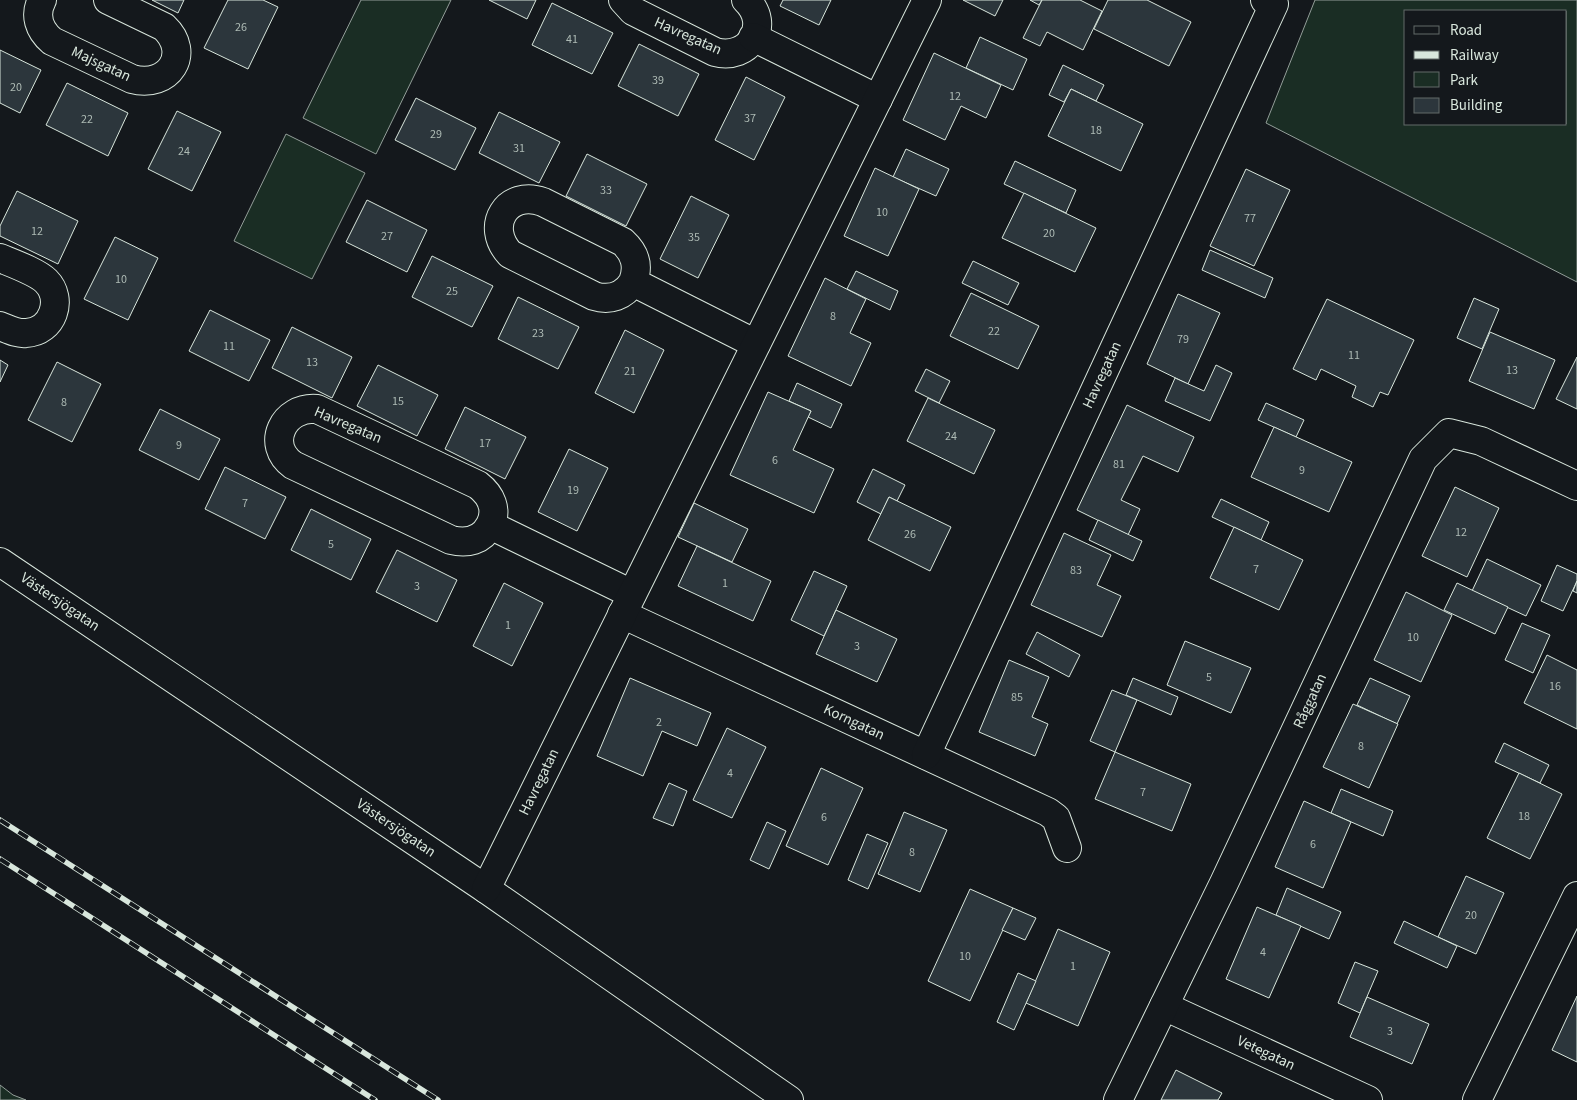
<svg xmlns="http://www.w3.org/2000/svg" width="1577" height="1100" viewBox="0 0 1577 1100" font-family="'Source Sans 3',sans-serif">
  <rect width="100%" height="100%" fill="#14181c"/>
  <!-- green -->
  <g fill="#1a2d24" stroke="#939e99" fill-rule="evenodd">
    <path d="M361,0H451L376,154L303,118Z"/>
    <path d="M1315,0H1577V282L1266,123ZM1406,11H1566V124H1406Z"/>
    <path d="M286,134L365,173L312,279L234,241Z"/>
    <path d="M0,1085L13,1095L26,1100H0Z"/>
  </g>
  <!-- building -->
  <g fill="#2c363c" stroke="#d8e6dc">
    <path d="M152,0H184L178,13Z"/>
    <path d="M228,0H263L278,7L248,69L204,48Z"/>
    <path d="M489,0H536L527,19Z"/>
    <path d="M783,0H831L819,25L780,6Z"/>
    <path d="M963,0H1003L995,16Z"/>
    <path d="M1030,0H1042L1039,5Z"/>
    <path d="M1042,0H1080L1102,11L1083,50L1047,32L1040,46L1023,38Z"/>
    <path d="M1108,0H1147L1191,22L1169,66L1094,29Z"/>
    <path d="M552,3L613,33L592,74L532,45Z"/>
    <path d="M980,37L1027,59L1013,90L966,68Z"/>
    <path d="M639,44L699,74L678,116L618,86Z"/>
    <path d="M0,50L41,70L20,113L0,103Z"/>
    <path d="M934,53L1001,85L986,118L961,106L945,140L903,120Z"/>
    <path d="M1063,65L1104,85L1096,101L1071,89L1064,102L1049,95Z"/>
    <path d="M746,77L785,97L754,160L715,140Z"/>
    <path d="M67,83L128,113L108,156L46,125Z"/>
    <path d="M1071,89L1143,124L1121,171L1048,136Z"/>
    <path d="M416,98L476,128L455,170L395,140Z"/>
    <path d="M177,111L221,132L192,191L148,169Z"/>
    <path d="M499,112L560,142L539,183L479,153Z"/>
    <path d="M906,149L949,169L936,196L893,177Z"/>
    <path d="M587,154L647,184L626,226L566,196Z"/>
    <path d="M1015,161L1076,190L1066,213L1004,184Z"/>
    <path d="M875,168L919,189L888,256L844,236Z"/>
    <path d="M1246,169L1290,190L1254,266L1210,246Z"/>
    <path d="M17,191L78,221L58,264L0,236V226Z"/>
    <path d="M1024,193L1096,228L1075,272L1002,238Z"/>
    <path d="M691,196L729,215L698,278L660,259Z"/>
    <path d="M367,200L427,230L407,272L346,242Z"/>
    <path d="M115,237L158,258L128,320L84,299Z"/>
    <path d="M1210,250L1273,278L1265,298L1202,270Z"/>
    <path d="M432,256L493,286L472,327L412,297Z"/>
    <path d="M973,261L1019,283L1008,305L962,283Z"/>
    <path d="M856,271L898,291L890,310L847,289Z"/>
    <path d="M825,278L866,299L850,333L871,343L851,386L788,356Z"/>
    <path d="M971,293L1039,326L1018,369L950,336Z"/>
    <path d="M1178,294L1220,313L1188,384L1147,364Z"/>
    <path d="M518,297L579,327L558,369L498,339Z"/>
    <path d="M1474,298L1499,309L1482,349L1457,338Z"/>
    <path d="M1327,299L1414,340L1388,395L1380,392L1373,407L1352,397L1356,386L1321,369L1316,380L1293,369Z"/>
    <path d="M210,310L270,340L249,381L189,351Z"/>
    <path d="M292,327L352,357L332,398L272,368Z"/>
    <path d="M625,330L664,350L634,413L595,393Z"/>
    <path d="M1490,332L1555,360L1534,409L1469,381Z"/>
    <path d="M1577,357V409L1556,399Z"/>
    <path d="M0,360L8,365L0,382Z"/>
    <path d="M57,362L101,384L72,442L28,420Z"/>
    <path d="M378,365L438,395L417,436L357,406Z"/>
    <path d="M1216,365L1232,373L1210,421L1165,401L1175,378L1204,391Z"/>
    <path d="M926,369L950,381L939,403L915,391Z"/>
    <path d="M797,383L842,404L831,428L808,417L811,411L789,401Z"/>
    <path d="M768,392L811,411L793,450L834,469L814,513L730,475Z"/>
    <path d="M928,398L995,430L974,474L907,441Z"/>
    <path d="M1266,403L1304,420L1296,437L1258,420Z"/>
    <path d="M1127,405L1194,437L1178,472L1143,456L1121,500L1140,509L1128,535L1077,510Z"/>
    <path d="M465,407L526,437L505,479L445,449Z"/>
    <path d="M160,409L220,439L199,480L139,450Z"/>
    <path d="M1274,427L1352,462L1329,512L1251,477Z"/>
    <path d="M569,449L608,468L577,531L538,512Z"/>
    <path d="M225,467L286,497L265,539L205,509Z"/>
    <path d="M873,469L905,485L897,501L889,497L881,514L857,502Z"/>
    <path d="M1455,487L1499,508L1467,577L1422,556Z"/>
    <path d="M889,497L951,527L930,571L868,540Z"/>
    <path d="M1221,499L1269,522L1261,540L1212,517Z"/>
    <path d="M694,503L748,529L732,562L678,537Z"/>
    <path d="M311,509L371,539L351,580L291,550Z"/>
    <path d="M1098,520L1142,541L1133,561L1089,540Z"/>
    <path d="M1234,527L1303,560L1279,610L1210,578Z"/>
    <path d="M1064,533L1111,555L1097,585L1121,596L1102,637L1031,605Z"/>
    <path d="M697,546L771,581L753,621L678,586Z"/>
    <path d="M397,550L457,580L437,622L376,592Z"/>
    <path d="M1487,559L1541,585L1526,616L1472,591Z"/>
    <path d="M1557,565L1577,574V581L1563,611L1541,601Z"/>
    <path d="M814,571L847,586L824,636L791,620Z"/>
    <path d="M1577,581V593L1573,591Z"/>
    <path d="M504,583L543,603L512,666L473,646Z"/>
    <path d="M1457,583L1508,607L1495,634L1444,610Z"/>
    <path d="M1406,592L1452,615L1421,682L1374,660Z"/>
    <path d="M836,610L897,639L877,682L816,654Z"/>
    <path d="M1522,623L1550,635L1533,673L1505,660Z"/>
    <path d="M1037,632L1080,655L1069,677L1026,654Z"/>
    <path d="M1185,641L1251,668L1231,713L1167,685Z"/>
    <path d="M1547,655L1577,670V729L1524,703Z"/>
    <path d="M1009,660L1049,677L1032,717L1048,724L1035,756L979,732Z"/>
    <path d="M630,678L711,713L697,746L662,731L643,776L597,756Z"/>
    <path d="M1133,678L1178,697L1171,715L1126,695Z"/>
    <path d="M1370,678L1410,696L1397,724L1357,705Z"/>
    <path d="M1112,690L1137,700L1115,752L1090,741Z"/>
    <path d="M1353,704L1398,724L1369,788L1323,767Z"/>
    <path d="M727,728L766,747L732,818L693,800Z"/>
    <path d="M1504,743L1549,765L1540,783L1495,762Z"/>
    <path d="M1115,752L1191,784L1172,831L1095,799Z"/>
    <path d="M821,768L863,788L828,865L786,846Z"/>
    <path d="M1519,773L1562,794L1530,859L1487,838Z"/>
    <path d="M669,783L687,791L673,826L653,818Z"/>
    <path d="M1341,789L1393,811L1383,836L1331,813Z"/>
    <path d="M1304,801L1351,822L1323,888L1275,867Z"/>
    <path d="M904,812L947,830L920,892L878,874Z"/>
    <path d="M767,822L786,831L769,869L750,860Z"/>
    <path d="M867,834L888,843L868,889L848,880Z"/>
    <path d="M1466,876L1504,893L1476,954L1438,937Z"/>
    <path d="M1287,888L1341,912L1329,939L1276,915Z"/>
    <path d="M970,889L1013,908L970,1001L928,981Z"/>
    <path d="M1257,907L1301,926L1269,998L1226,979Z"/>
    <path d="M1013,908L1036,918L1025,940L1002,930Z"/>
    <path d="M1404,921L1457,946L1447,968L1394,943Z"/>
    <path d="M1058,929L1110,952L1078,1026L1026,1003Z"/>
    <path d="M1355,962L1378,971L1360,1013L1338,1003Z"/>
    <path d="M1018,973L1036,981L1014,1030L997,1022Z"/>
    <path d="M1577,996V1062L1552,1050Z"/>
    <path d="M1367,997L1429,1024L1412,1064L1350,1037Z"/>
    <path d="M1176,1070L1222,1093L1218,1100H1161Z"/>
  </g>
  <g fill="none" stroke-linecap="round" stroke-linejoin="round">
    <defs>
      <g id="minor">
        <path d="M42,0C34,15 39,30 52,41L132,79C169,89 192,53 164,27L108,0"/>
        <path d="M623,0L633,11L715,52C749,61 772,25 746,0"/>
        <path d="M753,37L878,99"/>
        <path d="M0,258C12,263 37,272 46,281C64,299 53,332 26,333C17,334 8,329 0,326"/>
        <path d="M633,282C624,296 610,301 594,296L510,254C484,226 507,189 543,202L623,242C635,253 639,266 633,282L756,344"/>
        <path d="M490,525C482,541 467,544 451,540L293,465C265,445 283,406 317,409L478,485C491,495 498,510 490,525L632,594"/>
        <path d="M0,562L486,889L789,1100"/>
        <path d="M622,614L1048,812L1056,818L1067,848"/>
        <path d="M926,755L1274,4L1265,0"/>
        <path d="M486,889L927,0"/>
        <path d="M1164,1006L1368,1100"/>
        <path d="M1118,1100L1224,883L1423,459L1449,433L1481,441L1577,486"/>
        <path d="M1477,1100L1577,896"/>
      </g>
    </defs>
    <!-- minor casing -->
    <use href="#minor" stroke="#d8e6dc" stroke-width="30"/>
    <!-- minor -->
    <use href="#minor" stroke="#14181c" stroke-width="28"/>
    <defs>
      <g id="rail">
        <path d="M0,820L438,1100"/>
        <path d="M0,859L375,1100"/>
      </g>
    </defs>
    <!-- rail casing -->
    <use href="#rail" stroke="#d8e6dc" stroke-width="5.5"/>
    <!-- rail -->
    <use href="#rail" stroke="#14181c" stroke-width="4" stroke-dasharray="11" stroke-linecap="butt"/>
  </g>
  <g text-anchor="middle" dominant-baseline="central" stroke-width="4" stroke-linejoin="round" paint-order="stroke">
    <!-- number labels -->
    <g font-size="12" fill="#adbab4">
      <text x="241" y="27">26</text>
      <text x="572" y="39">41</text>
      <text x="658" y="80">39</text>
      <text x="16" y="87">20</text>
      <text x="955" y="96">12</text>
      <text x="750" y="118">37</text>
      <text x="87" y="119">22</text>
      <text x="1096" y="130">18</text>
      <text x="436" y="134">29</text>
      <text x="519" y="148">31</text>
      <text x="184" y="151">24</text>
      <text x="606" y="190">33</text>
      <text x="882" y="212">10</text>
      <text x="1250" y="218">77</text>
      <text x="37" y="231">12</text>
      <text x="1049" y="233">20</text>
      <text x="387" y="236">27</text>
      <text x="694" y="237">35</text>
      <text x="121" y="279">10</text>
      <text x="452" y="291">25</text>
      <text x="833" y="316">8</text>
      <text x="994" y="331">22</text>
      <text x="538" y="333">23</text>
      <text x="1183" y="339">79</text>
      <text x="229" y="346">11</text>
      <text x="1354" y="355">11</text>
      <text x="312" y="362">13</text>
      <text x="1512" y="370">13</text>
      <text x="630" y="371">21</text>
      <text x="398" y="401">15</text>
      <text x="64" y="402">8</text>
      <text x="951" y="436">24</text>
      <text x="485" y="443">17</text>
      <text x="179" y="445">9</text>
      <text x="775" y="460">6</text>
      <text x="1119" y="464">81</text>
      <text x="1302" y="470">9</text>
      <text x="573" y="490">19</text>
      <text x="245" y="503">7</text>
      <text x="1461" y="532">12</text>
      <text x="910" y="534">26</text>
      <text x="331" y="544">5</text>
      <text x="1256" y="569">7</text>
      <text x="1076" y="570">83</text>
      <text x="725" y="583">1</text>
      <text x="417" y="586">3</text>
      <text x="508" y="625">1</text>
      <text x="1413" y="637">10</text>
      <text x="857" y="646">3</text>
      <text x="1209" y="677">5</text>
      <text x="1555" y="686">16</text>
      <text x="1017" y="697">85</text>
      <text x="659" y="722">2</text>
      <text x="1361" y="746">8</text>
      <text x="730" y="773">4</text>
      <text x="1143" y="792">7</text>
      <text x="1524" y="816">18</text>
      <text x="824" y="817">6</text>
      <text x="1313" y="844">6</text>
      <text x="912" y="852">8</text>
      <text x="1471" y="915">20</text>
      <text x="1263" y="952">4</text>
      <text x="965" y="956">10</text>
      <text x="1073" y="966">1</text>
      <text x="1390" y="1031">3</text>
    </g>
    <!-- street labels -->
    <g font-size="15" fill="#d8e6dc" stroke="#14181c">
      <text transform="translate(688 36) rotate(24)">Havregatan</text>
      <text transform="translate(101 64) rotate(25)">Majsgatan</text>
      <text transform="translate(1102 375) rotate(-65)">Havregatan</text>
      <text transform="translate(348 425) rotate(23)">Havregatan</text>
      <text transform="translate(60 602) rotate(34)">Västersjögatan</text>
      <text transform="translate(1310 701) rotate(-65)">Råggatan</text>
      <text transform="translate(854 722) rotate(25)">Korngatan</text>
      <text transform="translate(539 782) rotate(-64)">Havregatan</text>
      <text transform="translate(396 828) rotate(34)">Västersjögatan</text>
      <text transform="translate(1266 1053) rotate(25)">Vetegatan</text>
    </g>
  </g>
  <!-- legend -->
  <rect x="1404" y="10" width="162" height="115" fill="#14181c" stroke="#626a69"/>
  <rect x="1414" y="26" width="25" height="8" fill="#14181c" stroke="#626a69"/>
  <text x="1450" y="35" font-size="15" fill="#d8e6dc">Road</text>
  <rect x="1414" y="51" width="25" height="8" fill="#d8e6dc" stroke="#626a69"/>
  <text x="1450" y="60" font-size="15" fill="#d8e6dc">Railway</text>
  <rect x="1414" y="72" width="25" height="15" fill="#1a2d24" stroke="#626a69"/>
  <text x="1450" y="85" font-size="15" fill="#d8e6dc">Park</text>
  <rect x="1414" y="98" width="25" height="15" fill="#2c363c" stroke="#626a69"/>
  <text x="1450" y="110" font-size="15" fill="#d8e6dc">Building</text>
</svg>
